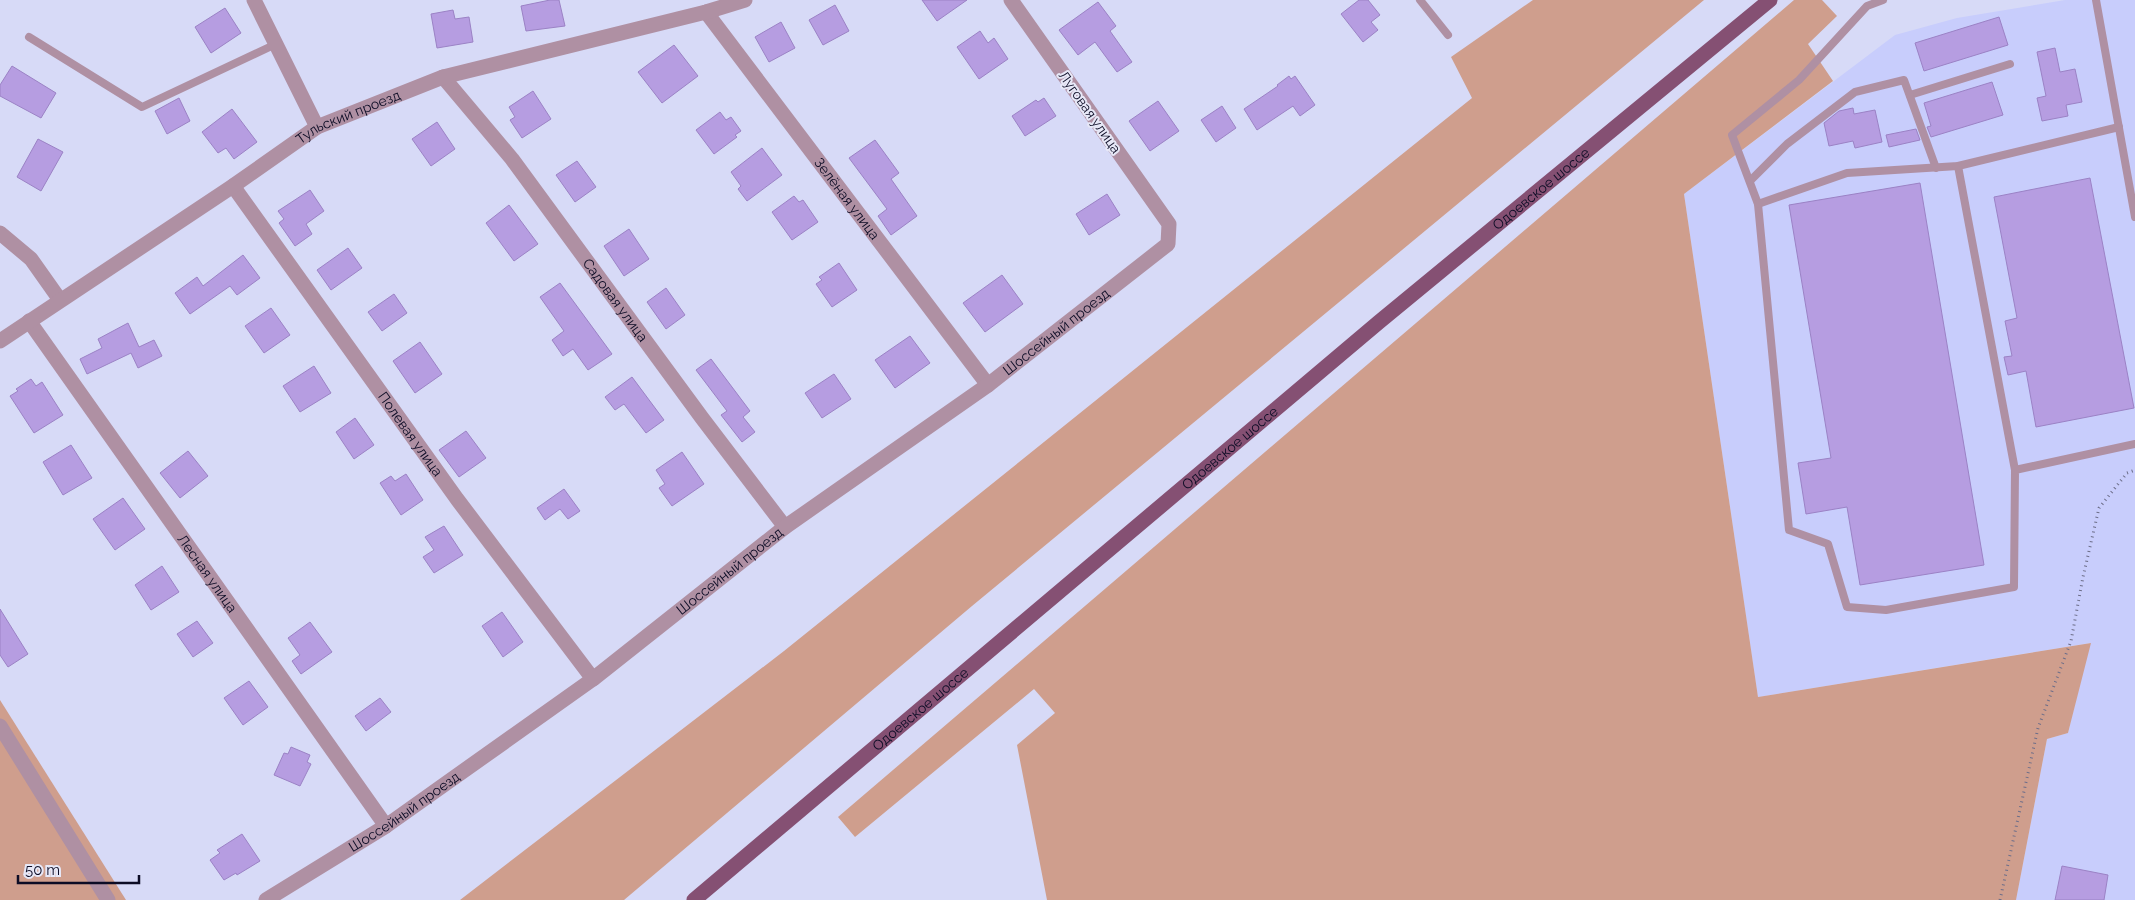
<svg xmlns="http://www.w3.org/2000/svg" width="2135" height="900" viewBox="0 0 2135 900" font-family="Raleway,sans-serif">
  <rect width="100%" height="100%" fill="#d7daf7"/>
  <!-- built -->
  <path fill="#c8cdfc" d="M2065,0H2135V900H2016L2047,739L2068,733L2090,643L1758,697L1684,194L1895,35L1957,18Z"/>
  <!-- green -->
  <g fill="#cf9e8d">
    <path d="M1533,0H1704L972,606L624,900H460L784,651L1472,98L1451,57Z"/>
    <path d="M1794,0H1822L1837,16L1808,44L1833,81L1684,194L1758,697L2091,643L2068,733L2047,739L2016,900H1047L1017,745L1055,713L1034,689L855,837L838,817Z"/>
    <path d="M0,700L126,900H0Z"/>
  </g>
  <!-- building -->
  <g fill="#b69de1" stroke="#9b82c5">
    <path d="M550,0H559L565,26L526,31L521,6Z"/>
    <path d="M922,0H967L937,21Z"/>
    <path d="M1359,0H1368L1380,15L1371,22L1378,30L1363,42L1341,14Z"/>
    <path d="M1098,2L1116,26L1110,31L1132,62L1117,72L1095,42L1078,55L1059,30Z"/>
    <path d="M835,5L849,31L823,45L809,20Z"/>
    <path d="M225,8L241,33L211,53L195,27Z"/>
    <path d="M453,10L455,19L469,17L473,42L437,48L431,14Z"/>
    <path d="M1999,17L2008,45L1924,71L1915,43Z"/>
    <path d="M781,22L795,48L769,62L755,37Z"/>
    <path d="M980,31L988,43L994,38L1008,59L979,79L957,47Z"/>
    <path d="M674,45L698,76L662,103L638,72Z"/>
    <path d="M2055,48L2060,72L2075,69L2082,102L2066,105L2068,116L2042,121L2037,98L2046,96L2037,52Z"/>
    <path d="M12,66L56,93L41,118L0,96V85Z"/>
    <path d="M1289,76L1291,79L1295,76L1315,105L1300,116L1293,106L1257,130L1244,109L1278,86L1277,85Z"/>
    <path d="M1992,82L2003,115L1931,137L1927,127L1931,126L1924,103Z"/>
    <path d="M533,91L551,119L522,138L510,120L515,117L509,107Z"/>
    <path d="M179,98L190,121L167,134L155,111Z"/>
    <path d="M1044,98L1056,116L1025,136L1012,116L1036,100L1038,102Z"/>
    <path d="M1158,101L1179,131L1150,151L1129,121Z"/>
    <path d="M1222,106L1236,128L1216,142L1201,120Z"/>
    <path d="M1853,108L1854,114L1875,110L1882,142L1855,148L1853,141L1829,146L1824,123L1839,111Z"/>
    <path d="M232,109L257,142L234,159L226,148L218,153L202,132Z"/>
    <path d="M720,112L726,120L731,117L741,131L735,135L737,137L714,154L696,130Z"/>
    <path d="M437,122L455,149L431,166L412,139Z"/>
    <path d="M1916,129L1920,140L1889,147L1886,135Z"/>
    <path d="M38,139L63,152L41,191L17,177Z"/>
    <path d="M875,140L899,173L891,179L917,216L891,235L878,216L887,209L849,158Z"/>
    <path d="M762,148L782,175L747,201L738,189L741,186L731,172Z"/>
    <path d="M577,161L596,187L575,202L556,175Z"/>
    <path d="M2090,178L2134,408L2036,427L2026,371L2008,375L2004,357L2012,356L2005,321L2017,318L1994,197Z"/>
    <path d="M1920,183L1984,565L1860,585L1847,507L1806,514L1798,463L1831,458L1789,205Z"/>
    <path d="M310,190L324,211L306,224L312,234L295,246L279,223L284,219L278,211Z"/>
    <path d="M1107,194L1120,215L1089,235L1076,214Z"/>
    <path d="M794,196L799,202L803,200L818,222L792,240L772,212Z"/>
    <path d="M509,205L538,244L514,261L486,223Z"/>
    <path d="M629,229L649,259L624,276L604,246Z"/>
    <path d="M348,248L362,268L331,290L317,270Z"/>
    <path d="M243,255L260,278L237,295L230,286L190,314L175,293L197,277L203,286Z"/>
    <path d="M839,263L857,290L832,307L816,284L822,280L819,277Z"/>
    <path d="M1002,275L1023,304L985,332L963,303Z"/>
    <path d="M560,283L612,354L588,370L573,349L563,356L552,340L564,331L540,297Z"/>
    <path d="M666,288L685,315L666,329L647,302Z"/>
    <path d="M394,294L407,313L382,331L368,312Z"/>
    <path d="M271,308L290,335L264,353L245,326Z"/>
    <path d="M128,323L139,347L154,340L162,356L138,368L131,353L87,374L80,359L102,348L98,339Z"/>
    <path d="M910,336L930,363L895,388L875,360Z"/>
    <path d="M420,342L442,374L415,393L393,361Z"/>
    <path d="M711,359L750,411L743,417L755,432L742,442L721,415L727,411L696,370Z"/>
    <path d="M314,366L331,393L300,412L283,386Z"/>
    <path d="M834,374L851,399L822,418L805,393Z"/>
    <path d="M632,377L664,420L646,433L624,404L615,410L605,397Z"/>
    <path d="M31,379L36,386L42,382L63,415L34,433L10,396L18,391L16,389Z"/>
    <path d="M355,418L374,445L354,459L336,432Z"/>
    <path d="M466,431L486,458L459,477L439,450Z"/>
    <path d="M71,445L92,478L63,495L43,462Z"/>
    <path d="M188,451L208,476L180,498L160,473Z"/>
    <path d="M682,452L704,484L672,506L659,488L665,484L656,470Z"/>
    <path d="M406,474L423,500L401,515L380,483L391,476L395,481Z"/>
    <path d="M564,489L580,511L568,519L560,509L545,520L537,508Z"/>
    <path d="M123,498L145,529L115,550L93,519Z"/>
    <path d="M444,526L463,555L434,573L423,557L434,550L425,537Z"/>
    <path d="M162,566L179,592L151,610L135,585Z"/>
    <path d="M0,609L28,654L8,667L0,655Z"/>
    <path d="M502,612L523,642L503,657L482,626Z"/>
    <path d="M197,621L213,643L193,657L177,634Z"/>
    <path d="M310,622L332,652L301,674L292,661L300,655L288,638Z"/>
    <path d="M249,681L268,707L243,725L224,698Z"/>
    <path d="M380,698L391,712L366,731L355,716Z"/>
    <path d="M291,747L310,755L307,762L311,764L300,786L274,775L284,753L288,754Z"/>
    <path d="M242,834L260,861L237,875L236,873L224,880L210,860L220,853L217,850Z"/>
    <path d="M2062,866L2108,875L2104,900H2055Z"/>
  </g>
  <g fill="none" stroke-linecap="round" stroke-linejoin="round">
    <!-- path -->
    <path stroke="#6d6e89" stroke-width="3" stroke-dasharray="1 4" stroke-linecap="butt" d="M2000,900L2038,728L2071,641L2083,577L2099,508L2127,473L2135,470"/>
    <!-- lane -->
    <g stroke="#af90a3" stroke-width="8">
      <path d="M1420,0L1448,35"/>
      <path d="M1883,0L1867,6L1799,80L1732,135L1758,204L1789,530L1828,544L1847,607L1886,610L2014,587L2015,470L2135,444"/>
      <path d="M2096,0L2135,217"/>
      <path d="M29,37L142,107L276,44"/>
      <path d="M1910,95L2010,64"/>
      <path d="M1958,166L2015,470"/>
      <path d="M1750,181L1787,144L1855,92L1904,80L1936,168"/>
      <path d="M1758,204L1847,173L1958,166L2119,127"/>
    </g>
    <!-- street -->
    <g stroke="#af90a3" stroke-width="15">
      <path d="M254,0L317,127"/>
      <path id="s1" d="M706,12L988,385"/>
      <path id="s2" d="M443,77L512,159L702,418L785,527"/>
      <path id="s3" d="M233,186L457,499L593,679"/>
      <path d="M0,233L31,259L60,300"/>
      <path id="s4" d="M29,321L386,826"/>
      <path id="s5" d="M0,341L233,186L317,127L443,77L706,12L745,0"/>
      <path d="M0,726L108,900"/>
      <path id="s6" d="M266,900L386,826L593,679L785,527L988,385L1168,244L1169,224L1011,0"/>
    </g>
    <!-- primary -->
    <path stroke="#855073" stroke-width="15" id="s7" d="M694,900L1379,322L1770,0"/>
  </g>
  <g text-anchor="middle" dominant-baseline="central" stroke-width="4" stroke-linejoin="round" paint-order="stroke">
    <!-- street labels -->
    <g font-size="14" fill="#0c0c25" stroke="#e7e8f7">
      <text transform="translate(1090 112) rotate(55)">Луговая улица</text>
      <text stroke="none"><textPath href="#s5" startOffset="415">Тульский проезд</textPath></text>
      <text stroke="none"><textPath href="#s7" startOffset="1106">Одоевское шоссе</textPath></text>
      <text stroke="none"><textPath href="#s1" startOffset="234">Зелёная улица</textPath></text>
      <text stroke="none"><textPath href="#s2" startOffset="282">Садовая улица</textPath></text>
      <text stroke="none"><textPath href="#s6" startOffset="974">Шоссейный проезд</textPath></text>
      <text stroke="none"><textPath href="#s3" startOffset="305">Полевая улица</textPath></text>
      <text stroke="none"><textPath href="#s7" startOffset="701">Одоевское шоссе</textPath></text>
      <text stroke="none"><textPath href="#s6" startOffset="569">Шоссейный проезд</textPath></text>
      <text stroke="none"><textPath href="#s4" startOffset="309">Лесная улица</textPath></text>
      <text stroke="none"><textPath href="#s7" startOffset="296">Одоевское шоссе</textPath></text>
      <text stroke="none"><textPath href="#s6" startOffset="164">Шоссейный проезд</textPath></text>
    </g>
  </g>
  <!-- scale -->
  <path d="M18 875v8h121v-8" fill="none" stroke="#0c0c25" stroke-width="2.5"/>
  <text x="25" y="875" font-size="15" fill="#0c0c25" stroke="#e7e8f7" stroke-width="4" paint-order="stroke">50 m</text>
</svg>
